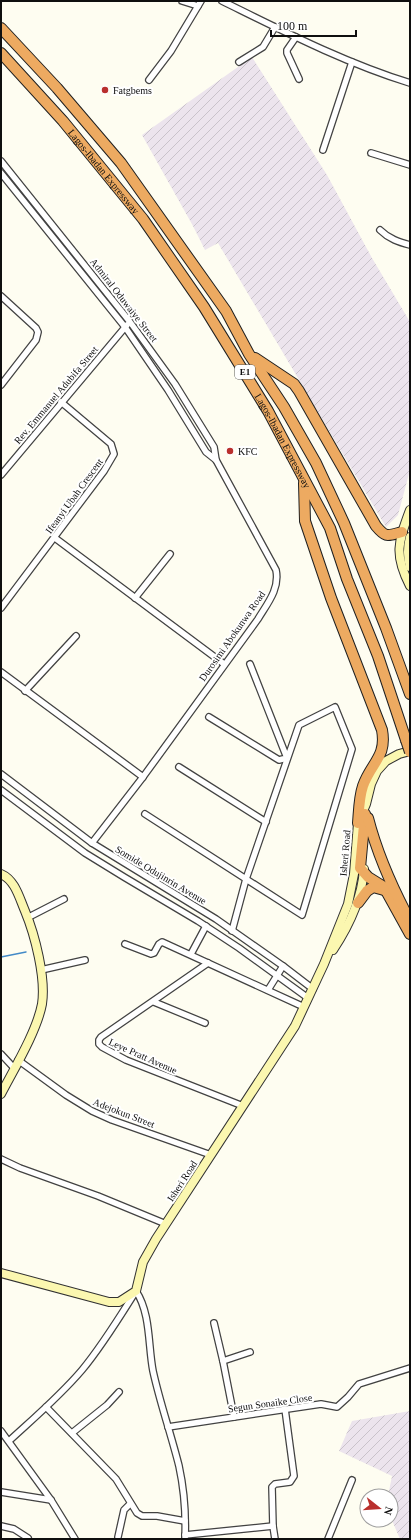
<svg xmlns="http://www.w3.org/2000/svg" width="411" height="1540" viewBox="0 0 411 1540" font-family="'Times New Roman',serif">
  <defs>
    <pattern id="industrial-furrows" width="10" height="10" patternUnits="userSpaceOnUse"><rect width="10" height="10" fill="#ece4ed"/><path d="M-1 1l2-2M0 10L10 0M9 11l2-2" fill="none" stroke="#c9c2ca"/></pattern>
  </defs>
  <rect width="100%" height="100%" fill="#fefdf1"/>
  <!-- industrial -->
  <g fill="url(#industrial-furrows)">
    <path d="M252,57L327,175L372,258L410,322V470L398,515L386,527L218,243L205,250L193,226L142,135Z"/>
    <path d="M410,1411V1539H400L391,1518V1496H388L392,1476L339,1451L352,1421Z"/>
  </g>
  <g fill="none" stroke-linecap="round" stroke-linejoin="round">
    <!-- stream -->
    <path stroke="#438ac7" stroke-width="1.5" d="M1,957L26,952"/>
    <defs>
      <g id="street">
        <path d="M182,1L198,6"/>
        <path d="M222,1C283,31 345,63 410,83"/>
        <path d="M296,37L287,50V53L299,79"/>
        <path d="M239,62L263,47L275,27"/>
        <path d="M149,80L171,51L201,1"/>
        <path d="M323,150L352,62"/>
        <path d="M371,153L410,165"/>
        <path d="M1,161L130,322L175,384L214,447L216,460"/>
        <path d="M1,173L125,327L168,390L206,452L216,460L276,570C280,589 267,604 258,619L143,777L92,843"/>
        <path d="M380,230C389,239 399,242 410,245"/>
        <path d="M1,296L36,328L38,332L36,340L1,385"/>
        <path d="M1,475L127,325"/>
        <path d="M55,538L224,664"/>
        <path d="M135,598L170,554"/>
        <path d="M1,608L104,471L114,454L111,444L61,402"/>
        <path d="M1,672L143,777"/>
        <path d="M25,691L76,636"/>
        <path d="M209,717L279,760L287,758L250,664"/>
        <path d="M179,767L266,822"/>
        <path d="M1,774L92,843L216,919L283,966L313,989"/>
        <path d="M1,790L85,853L124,877L198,921L239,948L308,998"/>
        <path d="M145,814L302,915L352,749L335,707L299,725L246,879L232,931"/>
        <path d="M27,918L64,899"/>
        <path d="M125,944L151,954L154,953L159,944L162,942L304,1007"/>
        <path d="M191,954L206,926"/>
        <path d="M208,963L101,1037L99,1040V1044L102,1047L126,1060L243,1106"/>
        <path d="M41,970L85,960"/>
        <path d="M268,990L283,966"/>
        <path d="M154,1002L205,1023"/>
        <path d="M1,1054L14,1068"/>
        <path d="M18,1060L66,1095L92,1111L112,1120L211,1155"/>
        <path d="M1,1159L20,1168L98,1196L166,1224"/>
        <path d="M214,1323L223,1361L234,1417"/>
        <path d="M223,1361L250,1352"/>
        <path d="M46,1407L116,1479L137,1513L142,1516H157L185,1521"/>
        <path d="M168,1427L321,1404L337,1407L348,1397L359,1384L410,1368"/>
        <path d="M1,1431L51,1500L75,1539"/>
        <path d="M72,1433L107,1405L119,1392"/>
        <path d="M9,1441C34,1418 60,1396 82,1370C102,1346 119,1318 136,1291C151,1314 148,1346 153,1371C160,1403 171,1434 179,1466C184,1489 186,1515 185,1539"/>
        <path d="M1,1492L51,1500"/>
        <path d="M1,1526L14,1529L28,1538"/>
        <path d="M185,1535L273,1526"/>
        <path d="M118,1537L124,1510L130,1504"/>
        <path d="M275,1539L273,1526L272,1487L275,1484L290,1482L294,1476L285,1409"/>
        <path d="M328,1539L352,1480"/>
      </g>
      <g id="secondary">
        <path d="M410,510C398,542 394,555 410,586"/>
        <path d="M410,537C407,548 407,556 410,567"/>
        <path d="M1,874C15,880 19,897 25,911C35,935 46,978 42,1004C37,1031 14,1069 1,1094"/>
        <path d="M333,950C349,926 362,898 364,869"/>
        <path d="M1,1273L109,1302H119L136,1291L143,1262L156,1239L295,1026L324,964L348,904L354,874L358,823L366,804L371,784L377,771L386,761L399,754L410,751"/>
      </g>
      <g id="highway">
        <path d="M1,28L57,88L121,163L226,311L249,354L284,407L316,463L344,523L386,628L410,694"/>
        <path id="s1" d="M1,53L63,121L143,219L204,307L268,411L330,528L347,579L378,656L406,740"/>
        <path d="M255,358L294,384L299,391L376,526C386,538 387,536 402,532"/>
        <path d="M304,483L305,521L331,598L382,730C387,757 371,763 363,786C359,798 359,812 358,823"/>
        <path d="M365,814L360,868L368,877L384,887L410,934"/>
        <path d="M368,818C377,853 392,887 409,919"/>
        <path d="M358,903L367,891L373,887L384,890"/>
      </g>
    </defs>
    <!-- street casing -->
    <use href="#street" stroke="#424242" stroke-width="8"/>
    <!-- secondary casing -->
    <use href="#secondary" stroke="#313131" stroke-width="10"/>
    <!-- highway casing -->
    <use href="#highway" stroke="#202020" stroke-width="12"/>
    <!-- street -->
    <use href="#street" stroke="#fff" stroke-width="5.5"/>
    <!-- secondary -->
    <use href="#secondary" stroke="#fbf7b0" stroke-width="8"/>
    <!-- highway -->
    <use href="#highway" stroke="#edaa61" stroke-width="10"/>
    <defs>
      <path id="highway-bridge" d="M406,740L410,752"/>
    </defs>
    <!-- highway-bridge casing -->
    <use href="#highway-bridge" stroke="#202020" stroke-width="12" stroke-linecap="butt"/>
    <!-- highway-bridge -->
    <use href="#highway-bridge" stroke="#edaa61" stroke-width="10"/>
  </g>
  <!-- markers -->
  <g fill="#b92f2d" stroke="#fff" stroke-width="1.5">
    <circle cx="105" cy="90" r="4"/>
    <circle cx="230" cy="451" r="4"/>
  </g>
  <g text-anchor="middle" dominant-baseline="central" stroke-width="4" stroke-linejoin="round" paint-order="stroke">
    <!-- shield labels -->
    <rect fill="#fff" stroke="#575757" stroke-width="1" x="235" y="365" width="20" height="14" rx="3"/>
    <g font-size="9" font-weight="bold" fill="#0f0f0f">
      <text x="245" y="372">E1</text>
    </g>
    <!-- poi labels -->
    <g font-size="10" fill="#0f0f0f" stroke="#fff" text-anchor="start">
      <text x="113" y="90">Fatgbems</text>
      <text x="238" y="451">KFC</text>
    </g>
    <!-- street labels -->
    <g font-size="10" fill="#0f0f0f" stroke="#fff">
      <text stroke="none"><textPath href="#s1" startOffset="157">Lagos-Ibadan Expressway</textPath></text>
      <text transform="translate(124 300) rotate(52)">Admiral Oduwaiye Street</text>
      <text transform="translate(56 395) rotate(-50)">Rev. Emmanuel Adubifa Street</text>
      <text stroke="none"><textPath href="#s1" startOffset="481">Lagos-Ibadan Expressway</textPath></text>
      <text transform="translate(74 496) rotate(-54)">Ifeanyi Ubah Crescent</text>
      <text transform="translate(232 636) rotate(-55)">Durosimi Abokunwa Road</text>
      <text transform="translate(345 853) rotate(-85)">Isheri Road</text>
      <text transform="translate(161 875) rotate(31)">Somide Odujinrin Avenue</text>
      <text transform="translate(143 1056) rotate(24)">Leye Pratt Avenue</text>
      <text transform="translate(124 1113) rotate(21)">Adejokun Street</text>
      <text transform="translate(182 1181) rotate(-57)">Isheri Road</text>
      <text transform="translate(270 1403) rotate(-8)">Segun Sonaike Close</text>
    </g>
  </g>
  <!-- border -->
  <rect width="411" height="1540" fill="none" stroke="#0f0f0f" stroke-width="4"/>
  <!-- north arrow -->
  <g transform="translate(379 1508) rotate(107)"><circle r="19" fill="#ffffff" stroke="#9f9f9f"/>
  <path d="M0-3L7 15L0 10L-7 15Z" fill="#b92f2d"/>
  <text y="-6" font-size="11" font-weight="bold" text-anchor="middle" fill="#0f0f0f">N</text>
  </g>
  <!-- scale -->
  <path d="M271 30v6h85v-6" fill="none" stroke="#0f0f0f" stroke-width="2"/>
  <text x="277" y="30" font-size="12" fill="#0f0f0f" stroke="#ffffff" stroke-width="3" paint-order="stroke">100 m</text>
</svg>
